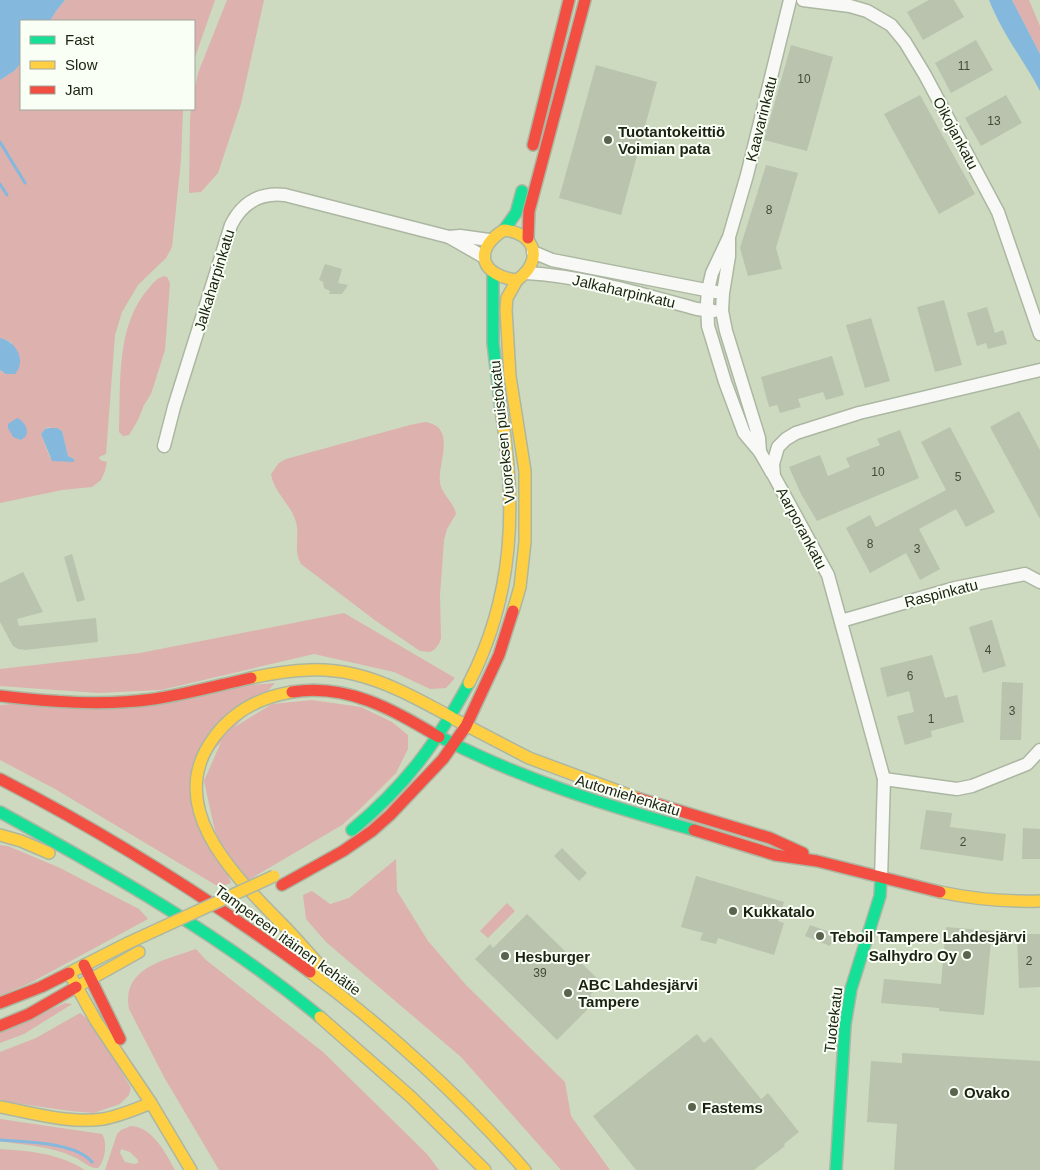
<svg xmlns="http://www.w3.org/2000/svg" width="1040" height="1170" viewBox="0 0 1040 1170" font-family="Arial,sans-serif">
  <rect width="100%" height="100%" fill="#cddac0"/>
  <!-- green -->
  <g fill="#dcb1ae" fill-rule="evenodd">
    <path d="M65,0H215L194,60V21H50L56,11Z"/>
    <path d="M227,0H264L241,104L218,173L201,192L189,193L190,118L191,109H194V92L198,73Z"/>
    <path d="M1012,0H1029L1040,26V54Z"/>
    <path d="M21,63V109H183L181,160L172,247L166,258L138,285L122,312L115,335L106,454L99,457L100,460L107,462L105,471L101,480L92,487L62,490L0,503V370L3,373L12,343L9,341L0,338V80L14,71ZM48,427L62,431L68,456L74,459L50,458L41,434L45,429Z"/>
    <path d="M164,276L167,277L170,283L165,350L151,394L144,405L138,420L129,435L123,436L119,432C121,385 115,326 149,288C153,283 157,278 164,276Z"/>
    <path d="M425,422C458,427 437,463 440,483C442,495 454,502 456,514L447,529L444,540L440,595L441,638L439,644L434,650L430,652L420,651L376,621L301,564C293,551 300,536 296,522C291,504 274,493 271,474L279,463L286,459L410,425Z"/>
    <path d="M344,613L455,678L446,688L430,689L394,672L314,654L161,690L98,693L0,686V669L140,653Z"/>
    <path d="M275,683L191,775L231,883L219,887L55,789L0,760V705Z"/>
    <path d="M312,700L361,707L392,722L408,735V749L396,773L361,808L342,825L247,881L217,840L204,781L225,733L272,704Z"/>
    <path d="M0,845L8,846L60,868L139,909L148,919L32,982L0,996Z"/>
    <path d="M396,859L397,891L428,941L466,985L565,1082L571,1116L610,1170H561L461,1057L326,942L306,919L303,895L312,891L330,904L349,898Z"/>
    <path d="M507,903L515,911L488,938L480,931Z"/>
    <path d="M196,949L206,960L323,1052L427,1154L439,1170H219L164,1077L129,1009C121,967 166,960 196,949Z"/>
    <path d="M65,1003L72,1004L24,1034L0,1043V1033Z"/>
    <path d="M80,1013L94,1024L131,1088L129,1095L120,1104L94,1113L70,1111L0,1101V1052L36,1038Z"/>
    <path d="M0,1119L102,1134C108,1143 105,1161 98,1168C89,1169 82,1160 74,1157C51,1146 24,1145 0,1141Z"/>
    <path d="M131,1126C153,1127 166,1154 175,1170H105L117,1134L121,1130ZM121,1149L130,1152L138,1160V1163L134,1164L125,1162L120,1153Z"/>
    <path d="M0,1149C30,1151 58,1153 85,1170H0Z"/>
  </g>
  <!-- water -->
  <g fill="#84b8dd">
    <path d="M0,0H65L56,11L50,21H21V63L14,71L0,80Z"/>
    <path d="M989,0H1012L1040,54V91C1023,59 1003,35 989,0Z"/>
    <path d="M0,338C16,341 27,361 15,374H6L0,370Z"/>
    <path d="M17,418C24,421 29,429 26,436L21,440L13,437L8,428V424Z"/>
    <path d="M48,428H57L62,431L68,456L74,459V462L52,461L41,434L45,429Z"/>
  </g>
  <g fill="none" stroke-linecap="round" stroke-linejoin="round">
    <!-- stream -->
    <g stroke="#84b8dd" stroke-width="3">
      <path d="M0,142L25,183"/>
      <path d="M0,184L7,195"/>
      <path d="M0,1140C25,1142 75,1142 92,1162"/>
    </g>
  </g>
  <!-- building -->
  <g fill="#b9c3ae">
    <path d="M929,0H954L964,17L923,40L907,12Z"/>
    <path d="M976,40L993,70L951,93L935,63Z"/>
    <path d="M791,45L833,57L807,151L764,140Z"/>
    <path d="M596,65L657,82L621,215L559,198Z"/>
    <path d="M920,95L975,194L939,214L884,114Z"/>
    <path d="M1006,95L1022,123L981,146L965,118Z"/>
    <path d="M766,165L798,173L776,248L782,269L748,276L740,248Z"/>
    <path d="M325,264L342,269L338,283L348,285L342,294H329L330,291L324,288L323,282L319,280Z"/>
    <path d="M944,300L962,365L935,372L917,307Z"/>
    <path d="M987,307L995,333L1003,330L1007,344L988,349L986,343L977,346L967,313Z"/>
    <path d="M871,318L890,381L865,388L846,325Z"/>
    <path d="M832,356L844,395L826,400L823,392L798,399L801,407L780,413L777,405L769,407L761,377Z"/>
    <path d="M1019,411L1040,450V519L990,427Z"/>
    <path d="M950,427L995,512L966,527L956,509L919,529L940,569L920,580L906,553L870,573L846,528L870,515L876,527L946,490L921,442Z"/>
    <path d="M900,430L919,478L817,521L801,494L789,467L820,455L828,476L850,467L846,458L880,445L877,439Z"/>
    <path d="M72,554L85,600L77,602L64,557Z"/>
    <path d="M23,572L43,612L17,619L19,626L96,618L98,642L25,650L18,649L13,646L0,622V583Z"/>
    <path d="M992,620L1006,666L983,673L969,627Z"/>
    <path d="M932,655L945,698L957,695L964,722L931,731L932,737L905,745L897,716L914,712L909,691L887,697L880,668Z"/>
    <path d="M1002,682L1023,683L1021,740H1000Z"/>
    <path d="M926,810L952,813L950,827L1006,834L1003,861L920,849Z"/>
    <path d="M1023,828L1040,829V859H1022Z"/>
    <path d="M562,848L587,873L579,881L554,856Z"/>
    <path d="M696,876L784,902L778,921L784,923L774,955L718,938L716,944L700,940L703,933L681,927Z"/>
    <path d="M527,914L572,958L574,956L602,983L590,995L596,1001L557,1040L475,959L490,944L493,948Z"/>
    <path d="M810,925L835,934L830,946L805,936Z"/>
    <path d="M946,927L992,931L984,1015L939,1011V1008L881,1003L884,979L941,984Z"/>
    <path d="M1017,934H1040V987L1019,988Z"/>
    <path d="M697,1034L704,1043L711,1037L761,1099L768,1093L799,1132L784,1144L785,1146L754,1170H636L593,1116Z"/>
    <path d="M902,1053L1040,1061V1170H894L897,1124L867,1122L871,1061L902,1063Z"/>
  </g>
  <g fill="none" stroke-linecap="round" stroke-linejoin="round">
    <defs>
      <g id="street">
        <path d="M803,0L850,6L867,11L891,25L905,42L925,75L998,212L1040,334"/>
        <path d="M449,237L484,257"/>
        <path d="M729,239V256L723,293L722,311L726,331L759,438L760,452"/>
        <path d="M533,252L552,260L716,292"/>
        <path d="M526,273C584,276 641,294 697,309L714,311"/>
        <path d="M164,446L174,407L231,225C242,203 260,192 285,195L449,237L460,236L489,240"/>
        <path d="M772,473L760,452L744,433L725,382L712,339L708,326L707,303L708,290L712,273L729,237L747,175L790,0"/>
        <path d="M841,621L955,588L1025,574L1040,582"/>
        <path d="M884,779L957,789L972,786L1027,764L1040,750"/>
        <path d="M881,879L884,779L828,575L774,476L773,464L778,447L786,439L796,433L859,413L1040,370"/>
      </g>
      <g id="fast">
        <path d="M504,230L516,213L522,191"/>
        <path d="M493,274V343L501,410"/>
        <path d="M444,739C524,780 608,806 694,830"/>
        <path d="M0,812C111,873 222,936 320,1017"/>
        <path d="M352,830C406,785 436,744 469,683"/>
        <path d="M836,1170L845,1025L851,989L880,896L881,879"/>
      </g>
      <g id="slow">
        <path d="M504,230C536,233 544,261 517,280C481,276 472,250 504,230Z"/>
        <path d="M513,611L520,587L525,542V471L510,376L506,310L507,298L517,280"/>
        <path d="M251,678C339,658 376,676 451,717"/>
        <path d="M469,683C514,596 517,505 501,410"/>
        <path d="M292,692C261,697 234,711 215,736C161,806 235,876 282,924C296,938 309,954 323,969"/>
        <path d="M454,719L529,758L637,798"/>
        <path d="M0,835L21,841L49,853"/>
        <path d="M940,892C973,899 1006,902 1040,901"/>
        <path d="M128,943L69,973L96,1021L151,1103L191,1170"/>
        <path d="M310,972C386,1028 463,1099 525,1170"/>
        <path d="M80,985L139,952"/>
        <path d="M320,1017L411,1097L485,1170"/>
        <path d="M0,1107C33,1113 69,1124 103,1119C120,1116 136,1109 151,1103"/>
      </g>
      <g id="jam">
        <path d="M533,145L569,0"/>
        <path d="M528,238L529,211L585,0"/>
        <path d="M292,692C348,683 393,710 439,737"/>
        <path d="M0,696C51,702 103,706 154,699C187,694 219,685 251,678"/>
        <path d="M0,779C109,835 211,900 310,972"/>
        <path d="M637,798L770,838L803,853"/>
        <path d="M694,830L775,855L817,861L940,892"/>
        <path d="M282,885L343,851L372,831L390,815L443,759L466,726L499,655L513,611"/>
        <path d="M84,965L120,1039"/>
        <path d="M0,1003L41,987L69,973"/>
        <path d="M0,1026L29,1014L76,987"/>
      </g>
    </defs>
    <!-- street casing -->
    <use href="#street" stroke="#acb7a2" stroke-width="15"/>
    <!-- fast casing -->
    <use href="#fast" stroke="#acb7a2" stroke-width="14"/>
    <!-- slow casing -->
    <use href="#slow" stroke="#acb7a2" stroke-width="14"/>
    <!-- jam casing -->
    <use href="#jam" stroke="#acb7a2" stroke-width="14"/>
    <!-- street -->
    <use href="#street" stroke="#f8f9f6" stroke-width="12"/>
    <!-- fast -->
    <use href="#fast" stroke="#16e098" stroke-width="11"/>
    <!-- slow -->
    <use href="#slow" stroke="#ffcf43" stroke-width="11"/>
    <!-- jam -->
    <use href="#jam" stroke="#f24e42" stroke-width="11"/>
    <defs>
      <path id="slow-bridge" d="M128,943L274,876"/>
    </defs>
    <!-- slow-bridge casing -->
    <use href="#slow-bridge" stroke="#acb7a2" stroke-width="14" stroke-linecap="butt"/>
    <!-- slow-bridge -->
    <use href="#slow-bridge" stroke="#ffcf43" stroke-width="11"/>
  </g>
  <!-- markers -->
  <g fill="#59634e" stroke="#fafff5" stroke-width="2">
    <circle cx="608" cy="140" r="5"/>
    <circle cx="733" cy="911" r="5"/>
    <circle cx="820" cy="936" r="5"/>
    <circle cx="967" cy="955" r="5"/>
    <circle cx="505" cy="956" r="5"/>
    <circle cx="568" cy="993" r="5"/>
    <circle cx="954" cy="1092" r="5"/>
    <circle cx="692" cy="1107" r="5"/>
  </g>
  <g text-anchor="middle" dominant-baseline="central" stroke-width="4" stroke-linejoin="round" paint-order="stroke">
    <!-- number labels -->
    <g font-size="12" fill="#424c39">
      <text x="964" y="66">11</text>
      <text x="804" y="79">10</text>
      <text x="994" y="121">13</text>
      <text x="769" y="210">8</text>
      <text x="878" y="472">10</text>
      <text x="958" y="477">5</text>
      <text x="870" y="544">8</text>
      <text x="917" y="549">3</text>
      <text x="988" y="650">4</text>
      <text x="910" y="676">6</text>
      <text x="1012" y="711">3</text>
      <text x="931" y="719">1</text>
      <text x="963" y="842">2</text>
      <text x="1029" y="961">2</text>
      <text x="540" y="973">39</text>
    </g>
    <!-- street labels -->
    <g font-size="15" fill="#1a2311" stroke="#fafff5">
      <text transform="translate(761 119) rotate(-76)">Kaavarinkatu</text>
      <text transform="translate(956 133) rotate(62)">Oikojankatu</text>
      <text transform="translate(214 280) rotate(-73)">Jalkaharpinkatu</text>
      <text transform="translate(624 291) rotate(13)">Jalkaharpinkatu</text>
      <text transform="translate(502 432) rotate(-96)">Vuoreksen puistokatu</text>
      <text transform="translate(802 528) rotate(62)">Aarporankatu</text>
      <text transform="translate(941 593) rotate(-14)">Raspinkatu</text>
      <text transform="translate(628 795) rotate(17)">Automiehenkatu</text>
      <text transform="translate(288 940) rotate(36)">Tampereen itäinen kehätie</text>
      <text transform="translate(833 1020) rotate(-83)">Tuotekatu</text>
    </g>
    <!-- poi labels -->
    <g font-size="15" font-weight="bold" fill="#1a2311" stroke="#fafff5" text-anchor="start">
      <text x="618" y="131">Tuotantokeittiö<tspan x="618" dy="17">Voimian pata</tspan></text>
      <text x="743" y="911">Kukkatalo</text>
      <text x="830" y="936">Teboil Tampere Lahdesjärvi</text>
      <text x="957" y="955" text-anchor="end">Salhydro Oy</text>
      <text x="515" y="956">Hesburger</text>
      <text x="578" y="984">ABC Lahdesjärvi<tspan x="578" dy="17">Tampere</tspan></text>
      <text x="964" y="1092">Ovako</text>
      <text x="702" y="1107">Fastems</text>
    </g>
  </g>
  <!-- legend -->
  <rect x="20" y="20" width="175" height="90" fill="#fafff5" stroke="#a0a79a"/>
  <rect x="30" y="36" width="25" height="8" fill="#16e098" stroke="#a0a79a"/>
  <text x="65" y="45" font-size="15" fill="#1a2311">Fast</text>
  <rect x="30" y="61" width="25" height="8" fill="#ffcf43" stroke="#a0a79a"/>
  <text x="65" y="70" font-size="15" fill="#1a2311">Slow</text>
  <rect x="30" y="86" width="25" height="8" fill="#f24e42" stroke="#a0a79a"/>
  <text x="65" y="95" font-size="15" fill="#1a2311">Jam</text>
</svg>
